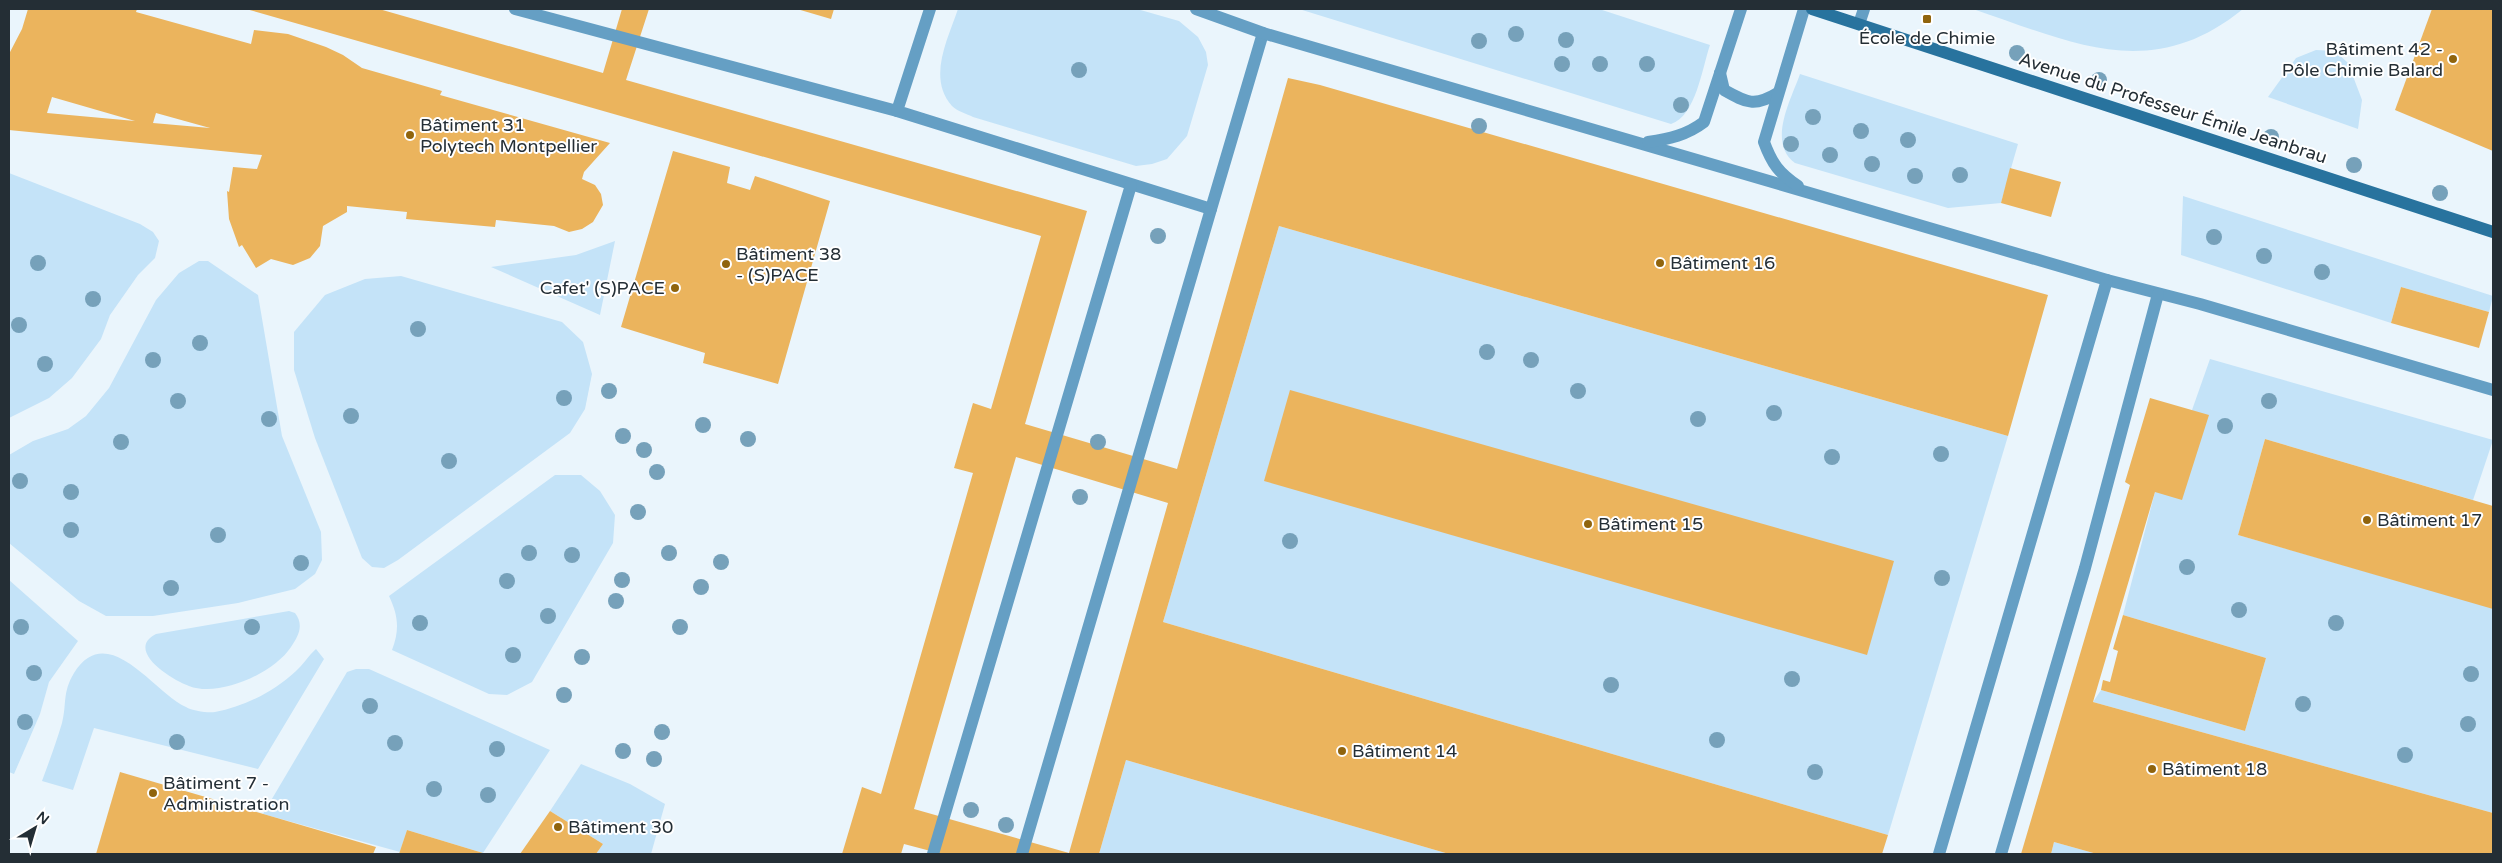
<svg xmlns="http://www.w3.org/2000/svg" width="2502" height="863" viewBox="0 0 2502 863" font-family="'Varela Round',sans-serif">
  <rect width="100%" height="100%" fill="#eaf5fc"/>
  <!-- green -->
  <g fill="#c4e3f8">
    <path d="M958,9H1137L1179,21L1198,37L1206,52L1208,65L1187,136L1167,159L1152,164L1136,166L973,117C967,114 957,111 952,106C927,78 948,39 958,9Z"/>
    <path d="M1299,9H1599L1710,45C1702,68 1696,116 1671,124Z"/>
    <path d="M1973,9H2243C2151,84 2071,42 1973,9Z"/>
    <path d="M2316,50L2335,51L2348,63L2362,100L2358,129L2268,97L2296,58Z"/>
    <path d="M1800,74L2018,144L2001,203L1948,208L1795,163C1767,142 1791,100 1800,74Z"/>
    <path d="M9,173L140,224L153,232L159,241L155,258L138,275L110,315L101,339L72,378L49,398L9,418Z"/>
    <path d="M2183,196L2493,296L2489,312L2401,287L2391,323L2181,255Z"/>
    <path d="M1279,226L2008,436L1888,835L1163,622Z"/>
    <path d="M615,241L600,315L491,267L576,255Z"/>
    <path d="M199,261H208L258,295L282,436L321,532L322,560L315,574L295,589L238,603L153,616H106L79,601L9,543V455L33,441L68,429L86,416L109,388L156,300L179,273Z"/>
    <path d="M401,276L562,322L583,342L592,374L585,409L570,433L398,560L384,568L372,567L362,558L315,438L294,370V332L325,295L365,279Z"/>
    <path d="M2210,359L2493,440L2473,500L2265,439L2238,535L2493,608V813L2093,702L2101,690L2245,731L2266,658L2123,615L2155,492L2192,410Z"/>
    <path d="M555,475H581L600,491L615,515L613,543L532,682L507,695L489,694L392,650C400,629 398,615 389,596Z"/>
    <path d="M9,580L78,641L49,682L40,714L14,774L9,772Z"/>
    <path d="M289,611L295,613C304,625 299,635 291,647C274,673 219,698 189,686C170,679 125,650 156,634Z"/>
    <path d="M316,649L324,659L258,769L94,728L73,790L42,781C49,762 56,743 62,723C67,704 62,693 74,673C108,619 154,693 186,707C192,711 208,713 215,712C244,707 275,691 296,671C303,665 308,656 316,649Z"/>
    <path d="M356,669H369L550,750L483,853L407,830L400,852L263,814L347,672Z"/>
    <path d="M1126,760L1449,854H1099Z"/>
    <path d="M581,764L630,784L665,804L651,854H596L603,844L550,811Z"/>
    <path d="M2054,842L2097,854H2051Z"/>
  </g>
  <!-- building -->
  <g fill="#ebb45d" fill-rule="evenodd">
    <path d="M28,9H137L136,12L251,44L254,30L288,34L326,47L343,55L362,68L442,91L440,95L610,143L584,172L582,179L595,185L601,194L603,205L593,222L582,229L569,232L554,226L496,220L495,227L406,219L407,212L347,206V212L323,226L320,246L310,258L293,265L271,259L256,268L242,245L239,247L229,219L227,191L229,192L233,167L257,169L262,155L9,130V54L22,29ZM52,97L135,121L47,113ZM156,113L210,128L153,123Z"/>
    <path d="M246,9H379L603,73L622,9H649L626,80L1087,211L1025,424L1177,469L1288,78L1320,85L2048,295L2008,436L1279,226L1163,622L1888,835L1882,854H1449L1126,760L1099,854H942L904,844L901,854H842L862,787L881,794L973,473L954,468L973,403L991,409L1041,236ZM1016,457L1168,503L1069,853L914,809Z"/>
    <path d="M797,9H834L831,19Z"/>
    <path d="M2432,9H2493V151L2395,110Z"/>
    <path d="M673,151L730,167L727,183L750,190L755,176L830,201L778,384L703,363L705,353L621,327Z"/>
    <path d="M2010,168L2061,182L2051,217L2001,203Z"/>
    <path d="M2401,287L2489,312L2479,348L2391,323Z"/>
    <path d="M1290,390L1894,561L1867,655L1264,481Z"/>
    <path d="M2150,398L2209,415L2182,500L2155,492L2093,702L2493,813V854H2097L2054,842L2051,854H2021L2130,485L2125,482Z"/>
    <path d="M2265,439L2493,506V609L2238,535Z"/>
    <path d="M2123,615L2266,658L2245,731L2101,690L2103,680L2110,682L2118,651L2113,649Z"/>
    <path d="M120,772L376,847L373,854H96Z"/>
    <path d="M550,811L603,844L596,854H520Z"/>
    <path d="M407,830L483,853L487,854H399Z"/>
  </g>
  <g fill="none" stroke-linecap="round" stroke-linejoin="round">
    <!-- lane -->
    <g stroke="#659fc4" stroke-width="12">
      <path d="M515,9L897,111"/>
      <path d="M930,9L897,111L1211,209L1263,33"/>
      <path d="M1196,9L1263,33L2107,280L2200,304L2493,390"/>
      <path d="M1859,24L1864,9"/>
      <path d="M1720,73L1724,90C1747,103 1755,107 1778,93"/>
      <path d="M1648,142C1669,139 1687,135 1704,122L1741,9"/>
      <path d="M1798,186C1779,173 1772,164 1764,142L1804,9"/>
      <path d="M933,854L1131,185"/>
      <path d="M1022,854L1211,209"/>
      <path d="M1939,854L2107,280"/>
      <path d="M2001,854L2085,568L2158,294"/>
    </g>
    <!-- secondary -->
    <path stroke="#28739e" stroke-width="12" d="M1812,9L2493,232"/>
  </g>
  <!-- trees -->
  <g fill="#76a1ba">
    <circle cx="1516" cy="34" r="8"/>
    <circle cx="1566" cy="40" r="8"/>
    <circle cx="1479" cy="41" r="8"/>
    <circle cx="2017" cy="53" r="8"/>
    <circle cx="1562" cy="64" r="8"/>
    <circle cx="1600" cy="64" r="8"/>
    <circle cx="1647" cy="64" r="8"/>
    <circle cx="1079" cy="70" r="8"/>
    <circle cx="2099" cy="80" r="8"/>
    <circle cx="1681" cy="105" r="8"/>
    <circle cx="1813" cy="117" r="8"/>
    <circle cx="1479" cy="126" r="8"/>
    <circle cx="1861" cy="131" r="8"/>
    <circle cx="2271" cy="137" r="8"/>
    <circle cx="1908" cy="140" r="8"/>
    <circle cx="1791" cy="144" r="8"/>
    <circle cx="1830" cy="155" r="8"/>
    <circle cx="1872" cy="164" r="8"/>
    <circle cx="2354" cy="165" r="8"/>
    <circle cx="1960" cy="175" r="8"/>
    <circle cx="1915" cy="176" r="8"/>
    <circle cx="2440" cy="193" r="8"/>
    <circle cx="1158" cy="236" r="8"/>
    <circle cx="2214" cy="237" r="8"/>
    <circle cx="2264" cy="256" r="8"/>
    <circle cx="38" cy="263" r="8"/>
    <circle cx="2322" cy="272" r="8"/>
    <circle cx="93" cy="299" r="8"/>
    <circle cx="19" cy="325" r="8"/>
    <circle cx="418" cy="329" r="8"/>
    <circle cx="200" cy="343" r="8"/>
    <circle cx="1487" cy="352" r="8"/>
    <circle cx="153" cy="360" r="8"/>
    <circle cx="1531" cy="360" r="8"/>
    <circle cx="45" cy="364" r="8"/>
    <circle cx="609" cy="391" r="8"/>
    <circle cx="1578" cy="391" r="8"/>
    <circle cx="564" cy="398" r="8"/>
    <circle cx="178" cy="401" r="8"/>
    <circle cx="2269" cy="401" r="8"/>
    <circle cx="1774" cy="413" r="8"/>
    <circle cx="351" cy="416" r="8"/>
    <circle cx="269" cy="419" r="8"/>
    <circle cx="1698" cy="419" r="8"/>
    <circle cx="703" cy="425" r="8"/>
    <circle cx="2225" cy="426" r="8"/>
    <circle cx="623" cy="436" r="8"/>
    <circle cx="748" cy="439" r="8"/>
    <circle cx="121" cy="442" r="8"/>
    <circle cx="1098" cy="442" r="8"/>
    <circle cx="644" cy="450" r="8"/>
    <circle cx="1941" cy="454" r="8"/>
    <circle cx="1832" cy="457" r="8"/>
    <circle cx="449" cy="461" r="8"/>
    <circle cx="657" cy="472" r="8"/>
    <circle cx="20" cy="481" r="8"/>
    <circle cx="71" cy="492" r="8"/>
    <circle cx="1080" cy="497" r="8"/>
    <circle cx="638" cy="512" r="8"/>
    <circle cx="71" cy="530" r="8"/>
    <circle cx="218" cy="535" r="8"/>
    <circle cx="1290" cy="541" r="8"/>
    <circle cx="529" cy="553" r="8"/>
    <circle cx="669" cy="553" r="8"/>
    <circle cx="572" cy="555" r="8"/>
    <circle cx="721" cy="562" r="8"/>
    <circle cx="301" cy="563" r="8"/>
    <circle cx="2187" cy="567" r="8"/>
    <circle cx="1942" cy="578" r="8"/>
    <circle cx="622" cy="580" r="8"/>
    <circle cx="507" cy="581" r="8"/>
    <circle cx="701" cy="587" r="8"/>
    <circle cx="171" cy="588" r="8"/>
    <circle cx="616" cy="601" r="8"/>
    <circle cx="2239" cy="610" r="8"/>
    <circle cx="548" cy="616" r="8"/>
    <circle cx="420" cy="623" r="8"/>
    <circle cx="2336" cy="623" r="8"/>
    <circle cx="21" cy="627" r="8"/>
    <circle cx="252" cy="627" r="8"/>
    <circle cx="680" cy="627" r="8"/>
    <circle cx="513" cy="655" r="8"/>
    <circle cx="582" cy="657" r="8"/>
    <circle cx="34" cy="673" r="8"/>
    <circle cx="2471" cy="674" r="8"/>
    <circle cx="1792" cy="679" r="8"/>
    <circle cx="1611" cy="685" r="8"/>
    <circle cx="564" cy="695" r="8"/>
    <circle cx="2303" cy="704" r="8"/>
    <circle cx="370" cy="706" r="8"/>
    <circle cx="25" cy="722" r="8"/>
    <circle cx="2468" cy="724" r="8"/>
    <circle cx="662" cy="732" r="8"/>
    <circle cx="1717" cy="740" r="8"/>
    <circle cx="177" cy="742" r="8"/>
    <circle cx="395" cy="743" r="8"/>
    <circle cx="497" cy="749" r="8"/>
    <circle cx="623" cy="751" r="8"/>
    <circle cx="2405" cy="755" r="8"/>
    <circle cx="654" cy="759" r="8"/>
    <circle cx="1815" cy="772" r="8"/>
    <circle cx="434" cy="789" r="8"/>
    <circle cx="488" cy="795" r="8"/>
    <circle cx="971" cy="810" r="8"/>
    <circle cx="1006" cy="825" r="8"/>
  </g>
  <!-- markers -->
  <g fill="#90640d" stroke="#fff" stroke-width="2">
    <rect x="1922" y="14" width="10" height="10" rx="2.5"/>
    <circle cx="2453" cy="59" r="5"/>
    <circle cx="410" cy="135" r="5"/>
    <circle cx="1660" cy="263" r="5"/>
    <circle cx="726" cy="264" r="5"/>
    <circle cx="675" cy="288" r="5"/>
    <circle cx="2367" cy="520" r="5"/>
    <circle cx="1588" cy="524" r="5"/>
    <circle cx="1342" cy="751" r="5"/>
    <circle cx="2152" cy="769" r="5"/>
    <circle cx="153" cy="793" r="5"/>
    <circle cx="558" cy="827" r="5"/>
  </g>
  <g text-anchor="middle" dominant-baseline="central" stroke-width="4" stroke-linejoin="round" paint-order="stroke">
    <!-- poi labels -->
    <g font-size="18" fill="#242e35" stroke="#fff" text-anchor="start">
      <text x="1927" y="38" text-anchor="middle">École de Chimie</text>
      <text x="2443" y="49" text-anchor="end">Bâtiment 42 -<tspan x="2443" dy="21">Pôle Chimie Balard</tspan></text>
      <text x="420" y="125">Bâtiment 31<tspan x="420" dy="21">Polytech Montpellier</tspan></text>
      <text x="736" y="254">Bâtiment 38<tspan x="736" dy="21">- (S)PACE</tspan></text>
      <text x="1670" y="263">Bâtiment 16</text>
      <text x="665" y="288" text-anchor="end">Cafet' (S)PACE</text>
      <text x="2377" y="520">Bâtiment 17</text>
      <text x="1598" y="524">Bâtiment 15</text>
      <text x="1352" y="751">Bâtiment 14</text>
      <text x="2162" y="769">Bâtiment 18</text>
      <text x="163" y="783">Bâtiment 7 -<tspan x="163" dy="21">Administration</tspan></text>
      <text x="568" y="827">Bâtiment 30</text>
    </g>
    <!-- street labels -->
    <g font-size="18" fill="#242e35" stroke="#fff">
      <text transform="translate(2173 108) rotate(18)">Avenue du Professeur Émile Jeanbrau</text>
    </g>
  </g>
  <!-- border -->
  <rect width="2502" height="863" fill="none" stroke="#242e35" stroke-width="20"/>
  <!-- north arrow -->
  <g transform="translate(35 828) rotate(38)" stroke="#ffffff" stroke-width="4" paint-order="stroke">
  <path d="M0-4L9 19L0 12L-9 19Z" fill="#242e35"/>
  <text y="-8" font-size="14" font-weight="bold" text-anchor="middle" fill="#242e35">N</text>
  </g>
</svg>
